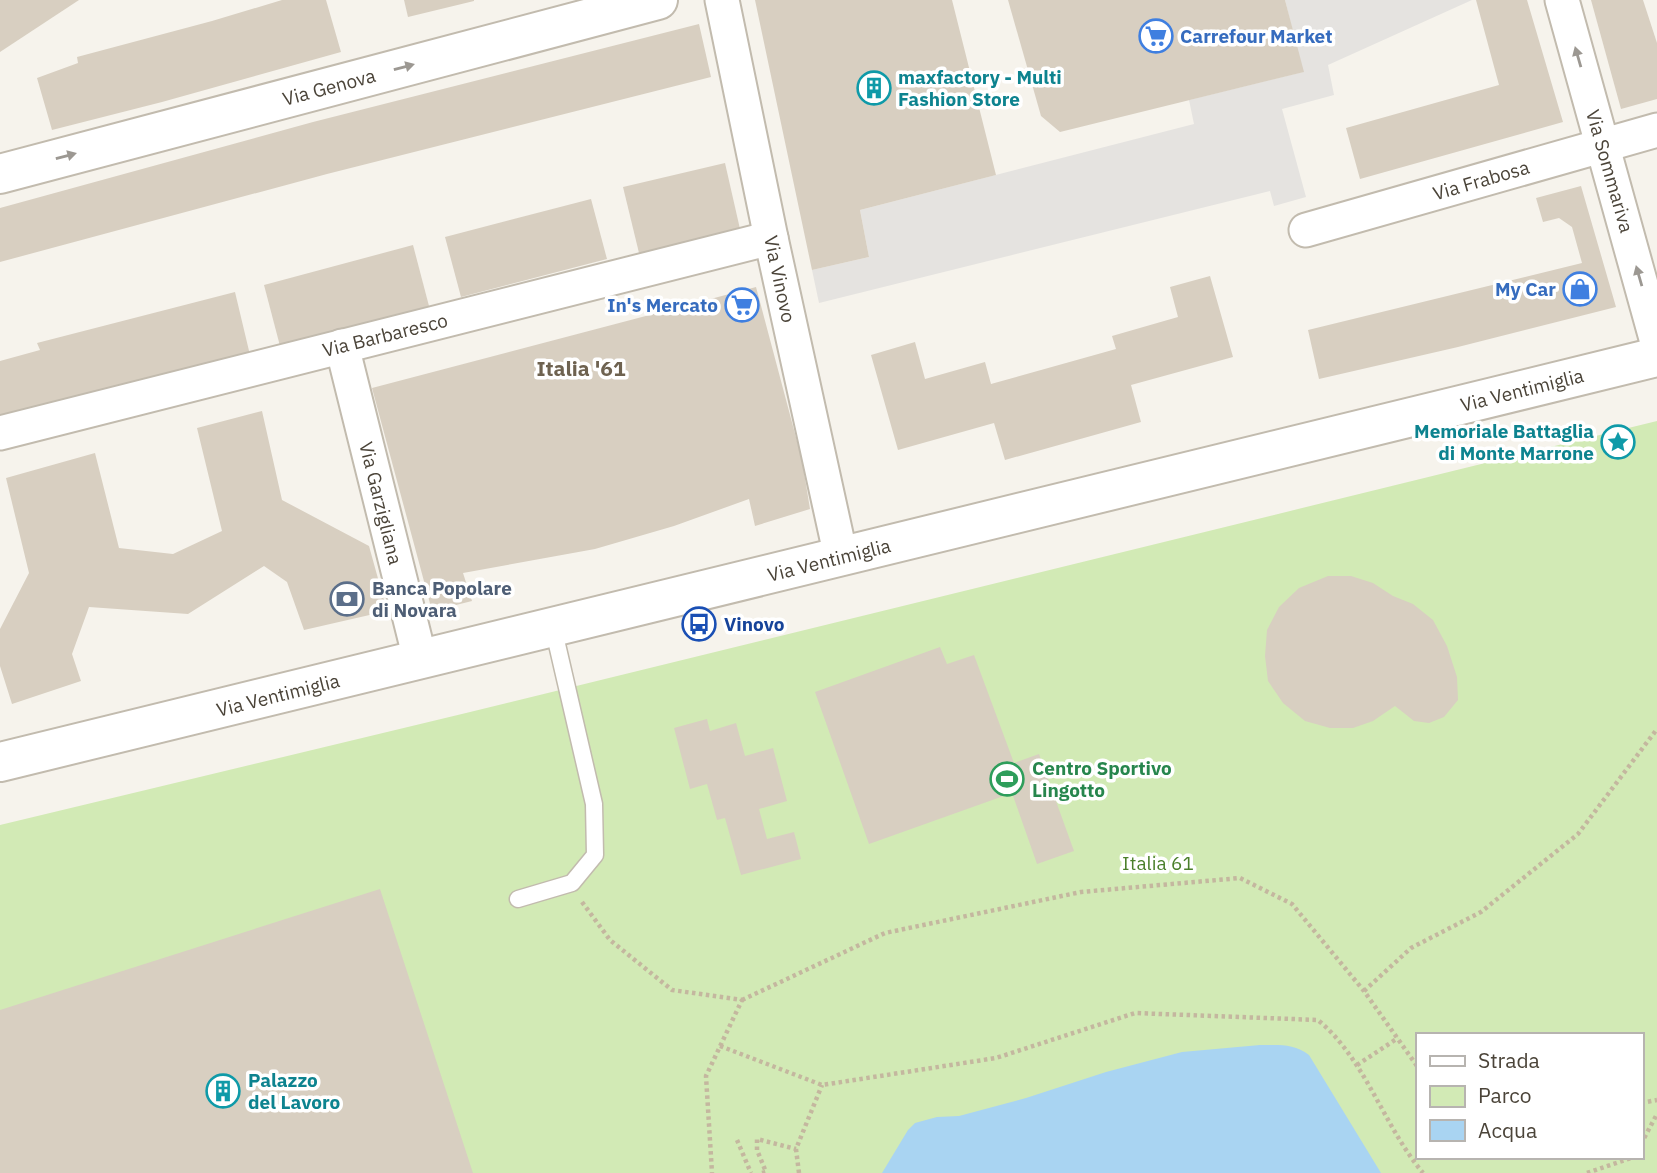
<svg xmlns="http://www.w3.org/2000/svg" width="1657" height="1173" viewBox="0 0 1657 1173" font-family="'IBM Plex Sans',sans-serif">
  <rect width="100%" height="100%" fill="#f6f3ec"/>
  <!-- green -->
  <path fill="#d2eab5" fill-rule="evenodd" d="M1657,421V1173H0V825L466,713ZM1417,1035H1641V1157H1417Z"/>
  <!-- parking -->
  <path fill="#e5e3e0" d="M1285,0H1472L1328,65L1334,95L1282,109L1306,197L1274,206L1270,191L819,303L812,270L869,257L860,210L1194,124L1189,100L1303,72Z"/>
  <!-- water -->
  <path fill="#a9d4f2" d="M1260,1045C1278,1045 1294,1043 1309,1055L1381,1173H882L908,1130L915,1123L937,1117L959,1116L1026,1098L1106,1072L1182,1052Z"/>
  <!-- building -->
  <g fill="#d8cfc1">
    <path d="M0,0H79L0,52Z"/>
    <path d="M282,0H326L341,52L162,102L52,130L37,78L78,63L77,57L212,21Z"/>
    <path d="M404,0H474V1L408,17Z"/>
    <path d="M755,0H952L996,175L860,210L869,257L812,270Z"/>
    <path d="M1008,0H1285L1304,72L1060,132L1041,116Z"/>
    <path d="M1476,0H1527L1563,122L1360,179L1346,128L1499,85Z"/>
    <path d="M1591,0H1643L1657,43V99L1621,109Z"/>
    <path d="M699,24L711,77L327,174L0,262V208L313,122Z"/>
    <path d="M725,163L740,229L639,253L623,187Z"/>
    <path d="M1581,186L1616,307L1458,347L1319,379L1308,330L1582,263L1572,227L1559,218L1543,222L1536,198Z"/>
    <path d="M591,199L607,259L461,297L445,237Z"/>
    <path d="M413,245L429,306L280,346L264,285Z"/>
    <path d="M1210,276L1233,357L1131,385L1141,422L1005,460L994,423L898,450L871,355L915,342L925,379L985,362L991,384L1116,349L1112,336L1178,317L1170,287Z"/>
    <path d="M756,287L802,460L810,509L755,526L749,499L674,526L595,549L463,573L472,601L432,611L372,388Z"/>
    <path d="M235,292L250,355L0,421V361L40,350L37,343Z"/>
    <path d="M262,411L282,500L369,546L387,611L304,630L287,582L264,566L188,614L89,607L72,654L81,681L12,704L0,666V629L29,573L6,478L95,453L119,548L173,554L222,531L197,428Z"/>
    <path d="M1328,576H1351L1373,583L1393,596L1413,604L1433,620L1447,646L1457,677L1458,700L1444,717L1429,723L1414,721L1395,706L1373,721L1353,728H1330L1305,721L1283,703L1268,681L1265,656L1267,630L1279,607L1299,588Z"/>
    <path d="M940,647L947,664L974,655L1014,763L1039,754L1074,851L1037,864L1012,793L869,844L815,692Z"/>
    <path d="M707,719L710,731L736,723L745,756L773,748L787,801L759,809L767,839L794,832L801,859L741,875L725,818L717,820L707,784L690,789L674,728Z"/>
    <path d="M380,889L473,1173H0V1010Z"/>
  </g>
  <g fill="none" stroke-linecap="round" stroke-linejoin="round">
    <defs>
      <path id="service" d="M518,899L572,883L595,855L594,804L553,627"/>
      <g id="minor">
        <path d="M722,0L771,238L841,557"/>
        <path d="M1562,0L1657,342"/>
        <path d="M1306,230L1657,130"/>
        <path d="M342,346L420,659"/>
        <path d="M0,433L771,238"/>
      </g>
      <g id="tertiary">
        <path d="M0,174L658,0"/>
        <path d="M0,762L1657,357"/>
      </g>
    </defs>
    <!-- service casing -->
    <use href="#service" stroke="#c2bbae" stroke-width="19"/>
    <!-- minor casing -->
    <use href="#minor" stroke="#c2bbae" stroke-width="37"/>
    <!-- tertiary casing -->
    <use href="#tertiary" stroke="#c2bbae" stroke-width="42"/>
    <!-- path -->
    <g stroke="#c4b79f" stroke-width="4.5" stroke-dasharray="3.5 3.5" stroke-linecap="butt">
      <path d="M582,902L610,940L672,990L742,1000L706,1076L712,1173"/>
      <path d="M1364,991L1411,948L1481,912L1578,834L1657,729"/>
      <path d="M742,1000L885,933L1081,892L1240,878L1292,904L1364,991L1417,1066"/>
      <path d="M720,1046L822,1085L996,1058L1135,1013L1318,1020C1366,1060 1383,1125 1423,1173"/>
      <path d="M1357,1065L1398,1038"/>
      <path d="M1641,1103L1657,1100"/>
      <path d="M737,1140L751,1173"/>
      <path d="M1641,1144L1657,1114"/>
      <path d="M762,1173L766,1172L757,1150V1139L796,1149"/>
      <path d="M799,1173L796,1149L822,1085"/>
      <path d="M1587,1173L1634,1157"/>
    </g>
    <!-- service -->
    <use href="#service" stroke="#fff" stroke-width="16"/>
    <!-- minor -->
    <use href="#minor" stroke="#fff" stroke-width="33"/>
    <!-- tertiary -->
    <use href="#tertiary" stroke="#fff" stroke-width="38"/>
  </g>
  <!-- one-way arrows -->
  <defs><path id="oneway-solid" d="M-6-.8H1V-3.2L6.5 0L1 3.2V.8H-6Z" transform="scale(1.75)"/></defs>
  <g fill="#9c9892">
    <use href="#oneway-solid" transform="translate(1578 57) rotate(-106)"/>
    <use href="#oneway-solid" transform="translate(404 67) rotate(-15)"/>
    <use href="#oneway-solid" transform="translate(66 156) rotate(-15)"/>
    <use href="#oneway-solid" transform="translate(1639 276) rotate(-106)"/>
  </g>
  <!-- icons -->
  <defs>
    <symbol id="supermarket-ring" viewBox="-11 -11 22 22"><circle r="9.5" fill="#fff" stroke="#3f7fe0" stroke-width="1.5"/><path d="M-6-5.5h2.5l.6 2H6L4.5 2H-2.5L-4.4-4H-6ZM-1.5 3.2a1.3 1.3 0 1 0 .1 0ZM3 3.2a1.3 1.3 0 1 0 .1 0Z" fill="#3f7fe0"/></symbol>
    <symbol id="building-ring" viewBox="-11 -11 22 22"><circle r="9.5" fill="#fff" stroke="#0f9aa8" stroke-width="1.5"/><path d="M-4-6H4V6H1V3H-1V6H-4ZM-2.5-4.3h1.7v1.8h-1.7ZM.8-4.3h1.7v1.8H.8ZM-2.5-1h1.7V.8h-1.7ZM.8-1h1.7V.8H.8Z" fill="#0f9aa8"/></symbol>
    <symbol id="shop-ring" viewBox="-11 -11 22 22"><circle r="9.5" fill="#fff" stroke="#3f7fe0" stroke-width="1.5"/><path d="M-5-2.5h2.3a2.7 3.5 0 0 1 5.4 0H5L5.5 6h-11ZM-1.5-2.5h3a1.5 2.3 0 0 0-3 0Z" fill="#3f7fe0"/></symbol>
    <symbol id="sight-ring" viewBox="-11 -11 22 22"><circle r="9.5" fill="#fff" stroke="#0f9aa8" stroke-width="1.5"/><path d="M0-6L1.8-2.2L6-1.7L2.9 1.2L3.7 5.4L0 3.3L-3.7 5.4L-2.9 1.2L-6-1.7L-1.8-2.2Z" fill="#0f9aa8"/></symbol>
    <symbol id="bank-ring" viewBox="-11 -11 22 22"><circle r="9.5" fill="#fff" stroke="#5c6f8a" stroke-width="1.5"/><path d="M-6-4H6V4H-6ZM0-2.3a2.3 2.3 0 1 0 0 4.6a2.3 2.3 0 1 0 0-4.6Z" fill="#5c6f8a"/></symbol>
    <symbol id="bus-ring" viewBox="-11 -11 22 22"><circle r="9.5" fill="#fff" stroke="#1a4fb4" stroke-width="1.5"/><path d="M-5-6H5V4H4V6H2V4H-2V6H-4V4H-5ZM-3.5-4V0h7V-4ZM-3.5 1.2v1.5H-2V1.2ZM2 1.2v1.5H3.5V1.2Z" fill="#1a4fb4"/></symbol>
    <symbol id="stadium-ring" viewBox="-11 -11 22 22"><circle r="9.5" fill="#fff" stroke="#2e9e5b" stroke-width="1.5"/><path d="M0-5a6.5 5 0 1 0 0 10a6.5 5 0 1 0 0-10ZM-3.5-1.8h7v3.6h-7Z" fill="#2e9e5b"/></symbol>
  </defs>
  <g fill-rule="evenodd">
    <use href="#supermarket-ring" x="1137" y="17" width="38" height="38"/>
    <use href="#building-ring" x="855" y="69" width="38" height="38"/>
    <use href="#shop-ring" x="1561" y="270" width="38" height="38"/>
    <use href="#supermarket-ring" x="723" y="286" width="38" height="38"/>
    <use href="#sight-ring" x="1599" y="423" width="38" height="38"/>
    <use href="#bank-ring" x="328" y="580" width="38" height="38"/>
    <use href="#bus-ring" x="680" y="605" width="38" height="38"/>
    <use href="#stadium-ring" x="988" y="760" width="38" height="38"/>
    <use href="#building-ring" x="204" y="1072" width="38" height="38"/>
  </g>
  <g text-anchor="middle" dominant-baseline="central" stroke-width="7" stroke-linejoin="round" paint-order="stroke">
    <!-- shop labels -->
    <g font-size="19" font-weight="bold" fill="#366cbe" stroke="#fff" text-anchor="end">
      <text x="1180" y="36" text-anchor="start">Carrefour Market</text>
      <text x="1556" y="289">My Car</text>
      <text x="718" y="305">In's Mercato</text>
    </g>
    <!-- culture labels -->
    <g font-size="19" font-weight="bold" fill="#0d838f" stroke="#fff" text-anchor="start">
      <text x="898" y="77">maxfactory - Multi<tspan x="898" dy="22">Fashion Store</tspan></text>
      <text x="1594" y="431" text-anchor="end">Memoriale Battaglia<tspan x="1594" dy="22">di Monte Marrone</tspan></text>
      <text x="248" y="1080">Palazzo<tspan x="248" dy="22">del Lavoro</tspan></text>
    </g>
    <!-- street labels -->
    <g font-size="19" fill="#4b4439" stroke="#fff">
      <text transform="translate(329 87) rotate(-15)">Via Genova</text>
      <text transform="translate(1610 171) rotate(74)">Via Sommariva</text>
      <text transform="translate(1481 180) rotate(-16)">Via Frabosa</text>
      <text transform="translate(780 279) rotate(78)">Via Vinovo</text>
      <text transform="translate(385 335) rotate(-14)">Via Barbaresco</text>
      <text transform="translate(1522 390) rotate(-14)">Via Ventimiglia</text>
      <text transform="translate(381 503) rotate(76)">Via Garzigliana</text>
      <text transform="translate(829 560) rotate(-14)">Via Ventimiglia</text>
      <text transform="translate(278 695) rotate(-14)">Via Ventimiglia</text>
    </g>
    <!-- service labels -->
    <g font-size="19" font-weight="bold" fill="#4e5e75" stroke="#fff" text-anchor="start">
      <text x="372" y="588">Banca Popolare<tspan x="372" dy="22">di Novara</tspan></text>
    </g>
    <!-- transit labels -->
    <g font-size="19" font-weight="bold" fill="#164399" stroke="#fff" text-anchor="start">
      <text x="724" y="624">Vinovo</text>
    </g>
    <!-- leisure labels -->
    <g font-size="19" font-weight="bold" fill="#27864d" stroke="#fff" text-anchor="start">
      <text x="1032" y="768">Centro Sportivo<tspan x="1032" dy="22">Lingotto</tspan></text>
    </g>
    <!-- park labels -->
    <g font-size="19" fill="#4a7f2a" stroke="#fff">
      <text x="1158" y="863">Italia 61</text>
    </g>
    <!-- neighbourhood labels -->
    <g font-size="21" font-weight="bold" fill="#6e6250" stroke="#fff">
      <text x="581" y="368">Italia '61</text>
    </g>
  </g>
  <!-- legend -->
  <rect x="1416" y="1033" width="228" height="126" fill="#ffffff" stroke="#b7b4b0" stroke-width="2"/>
  <rect x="1430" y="1056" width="35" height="10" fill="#ffffff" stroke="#b7b4b0" stroke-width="2"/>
  <text x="1478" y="1068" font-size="21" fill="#4b4439">Strada</text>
  <rect x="1430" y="1086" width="35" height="21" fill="#d2eab5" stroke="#b7b4b0" stroke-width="2"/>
  <text x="1478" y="1103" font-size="21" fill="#4b4439">Parco</text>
  <rect x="1430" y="1120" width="35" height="21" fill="#a9d4f2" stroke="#b7b4b0" stroke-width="2"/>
  <text x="1478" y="1138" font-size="21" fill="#4b4439">Acqua</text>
</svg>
